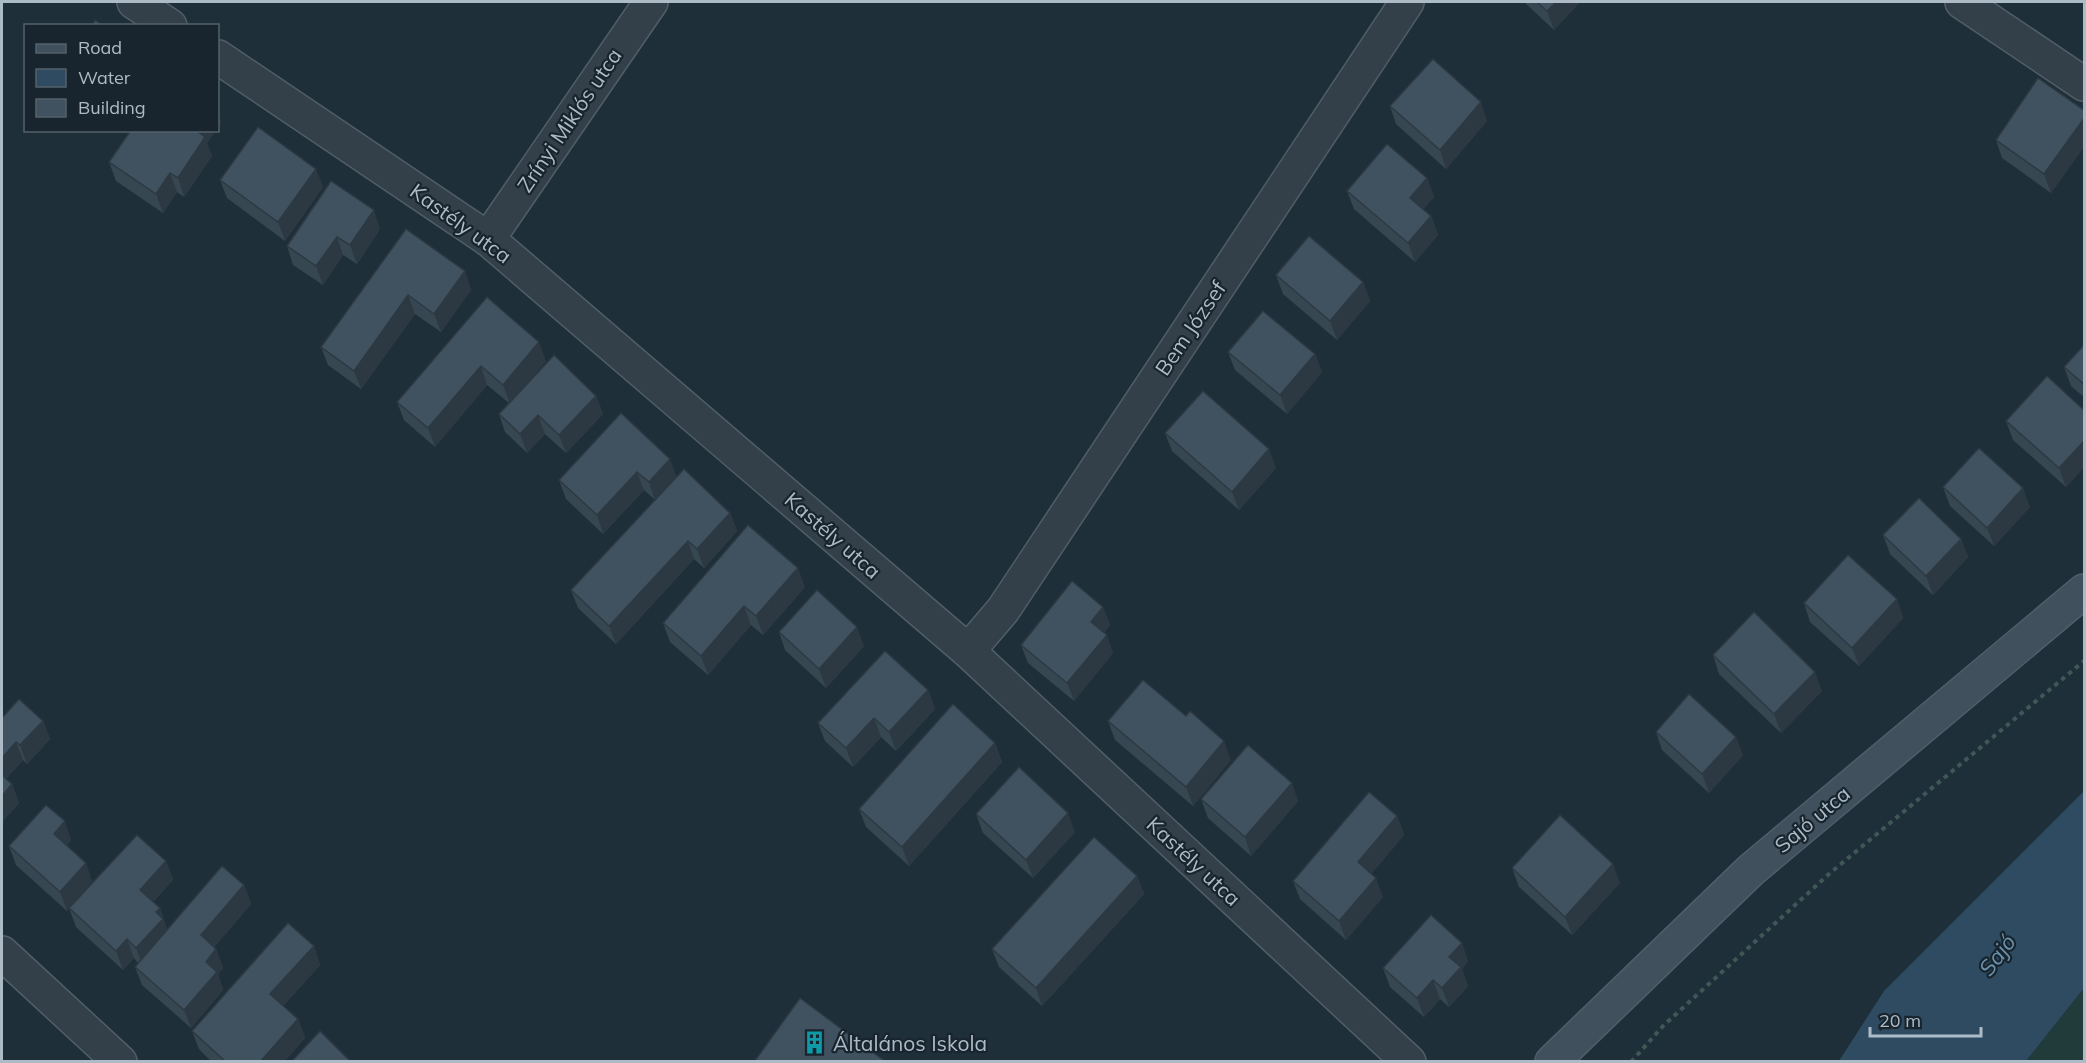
<svg xmlns="http://www.w3.org/2000/svg" width="2086" height="1063" viewBox="0 0 2086 1063" font-family="Mulish,sans-serif">
  <rect width="100%" height="100%" fill="#1f2f3a"/>
  <!-- green -->
  <path fill="#213b3a" d="M2084,988V1061H2026Z"/>
  <!-- water -->
  <path fill="#2f4b61" d="M2084,791V988L2026,1061H1839L1884,991Z"/>
  <g fill="none" stroke-linecap="round" stroke-linejoin="round">
    <defs>
      <g id="minor">
        <path d="M134,2L170,26"/>
        <path d="M1962,2L2084,84"/>
        <path d="M218,57L488,239L968,651L1409,1062"/>
        <path d="M488,239L651,2"/>
        <path d="M968,651L1003,610L1407,2"/>
        <path d="M2,953L120,1062"/>
      </g>
      <path id="secondary" d="M1552,1062L1751,870L2084,591"/>
    </defs>
    <!-- minor casing -->
    <use href="#minor" stroke="#505e68" stroke-width="36"/>
    <!-- secondary casing -->
    <use href="#secondary" stroke="#505e68" stroke-width="36"/>
    <!-- path -->
    <path stroke="#3f5756" stroke-width="4" stroke-dasharray="4.5 4.5" stroke-linecap="butt" d="M1631,1062L1663,1026L1829,874L2084,661"/>
    <!-- minor -->
    <use href="#minor" stroke="#33404a" stroke-width="33"/>
    <!-- secondary -->
    <use href="#secondary" stroke="#40505d" stroke-width="33"/>
  </g>
  <!-- wall -->
  <g fill="#374752">
    <path d="M1524,2H1580L1554,30Z"/>
    <path d="M1390,106L1487,121L1446,169L1396,124Z"/>
    <path d="M2085,111V145L2051,193L2002,158L1996,140Z"/>
    <path d="M207,144L212,156L184,197L177,192L163,213L116,181L109,162Z"/>
    <path d="M1427,178L1434,197L1423,209L1431,216L1438,235L1415,262L1354,209L1347,191Z"/>
    <path d="M220,180L323,187L285,241L227,198Z"/>
    <path d="M380,229L357,264L343,255L323,285L293,265L287,246Z"/>
    <path d="M406,229L465,271L471,290L441,332L415,314L361,389L328,365L321,347Z"/>
    <path d="M1276,275L1363,282L1370,301L1337,340L1283,294Z"/>
    <path d="M487,297L546,361L528,382L596,396L603,414L566,453L545,434L527,453L505,432L499,414L509,403L487,385L435,447L404,420L397,402Z"/>
    <path d="M2085,344V398L2071,386L2064,367Z"/>
    <path d="M1228,352L1315,354L1322,372L1287,414L1235,370Z"/>
    <path d="M2085,411V466L2066,487L2013,440L2006,421Z"/>
    <path d="M621,413L677,477L730,513L737,531L704,568L694,559L616,644L578,608L571,590L655,500L644,490L603,534L566,499L559,480Z"/>
    <path d="M1165,433L1276,468L1239,510L1172,451Z"/>
    <path d="M1943,487L2030,507L1994,546L1950,506Z"/>
    <path d="M1883,535L1961,539L1968,557L1933,595L1890,554Z"/>
    <path d="M805,587L763,635L751,625L708,675L670,642L663,623Z"/>
    <path d="M1897,599L1903,618L1859,666L1810,622L1804,603Z"/>
    <path d="M1103,607L1110,625L1104,633L1113,653L1074,701L1028,663L1021,645Z"/>
    <path d="M779,632L864,646L826,688L785,650Z"/>
    <path d="M1713,655L1822,691L1781,733L1719,674Z"/>
    <path d="M928,690L935,709L896,751L881,737L853,767L825,741L818,723Z"/>
    <path d="M2,718L43,721L50,739L27,764L23,760L6,779L12,784L19,803L2,822Z"/>
    <path d="M1108,721L1231,760L1193,806L1115,740Z"/>
    <path d="M1656,732L1743,755L1709,793L1662,750Z"/>
    <path d="M995,743L1002,762L909,866L866,827L859,809Z"/>
    <path d="M1201,799L1298,801L1251,856L1208,818Z"/>
    <path d="M976,814L1075,832L1033,878L983,833Z"/>
    <path d="M1397,816L1404,835L1371,874L1383,897L1346,940L1300,899L1293,881Z"/>
    <path d="M71,840L67,845L92,881L67,911L16,865L9,846Z"/>
    <path d="M166,861L173,880L153,902L160,908L167,930L244,885L251,904L214,947L216,949L223,968L218,974L223,990L191,1028L142,985L135,967L138,963L134,958L123,970L76,927L69,908Z"/>
    <path d="M1512,868L1620,883L1572,935L1519,887Z"/>
    <path d="M1137,876L1144,894L1042,1006L999,967L992,949Z"/>
    <path d="M314,946L320,965L283,1006L298,1019L305,1038L284,1062H212L199,1049L192,1031Z"/>
    <path d="M1468,961L1462,969L1468,986L1449,1007L1440,999L1424,1017L1390,987L1383,968Z"/>
  </g>
  <!-- shaded-wall -->
  <g fill="#2d3942">
    <path d="M1556,2H1580L1554,30L1547,11Z"/>
    <path d="M1481,102L1487,121L1446,169L1440,150Z"/>
    <path d="M218,112L221,123L218,129Z"/>
    <path d="M2085,117V145L2051,193L2044,174Z"/>
    <path d="M197,130H216L207,144L212,156L184,197L178,178Z"/>
    <path d="M316,169L323,187L285,241L278,222Z"/>
    <path d="M170,173L177,192L163,213L156,194Z"/>
    <path d="M1427,178L1434,197L1417,217L1410,198Z"/>
    <path d="M374,210L380,229L357,264L350,245Z"/>
    <path d="M1431,216L1438,235L1415,262L1408,243Z"/>
    <path d="M337,237L343,255L323,285L316,266Z"/>
    <path d="M465,271L471,290L441,332L434,314Z"/>
    <path d="M1363,282L1370,301L1337,340L1330,321Z"/>
    <path d="M408,295L415,314L361,389L354,371Z"/>
    <path d="M539,342L546,361L510,404L503,385Z"/>
    <path d="M1315,354L1322,372L1287,414L1280,395Z"/>
    <path d="M481,366L487,385L435,447L428,428Z"/>
    <path d="M596,396L603,414L566,453L559,435Z"/>
    <path d="M538,415L545,434L527,453L520,434Z"/>
    <path d="M2085,440V466L2066,487L2059,468Z"/>
    <path d="M1269,449L1276,468L1239,510L1232,492Z"/>
    <path d="M670,459L677,478L655,501L649,482Z"/>
    <path d="M637,472L644,490L603,534L597,515Z"/>
    <path d="M2023,488L2030,507L1994,546L1987,528Z"/>
    <path d="M730,513L737,531L704,568L697,549Z"/>
    <path d="M1961,539L1968,557L1933,595L1926,576Z"/>
    <path d="M688,541L694,559L616,644L609,626Z"/>
    <path d="M798,568L805,587L763,635L756,616Z"/>
    <path d="M1897,599L1903,618L1859,666L1852,648Z"/>
    <path d="M744,606L751,625L708,675L701,656Z"/>
    <path d="M1103,607L1110,625L1098,640L1091,622Z"/>
    <path d="M857,627L864,646L826,688L819,669Z"/>
    <path d="M1107,635L1113,653L1074,701L1067,683Z"/>
    <path d="M1815,672L1822,691L1781,733L1774,714Z"/>
    <path d="M928,690L935,709L896,751L889,732Z"/>
    <path d="M874,718L881,737L853,767L846,748Z"/>
    <path d="M43,721L50,739L27,764L20,745Z"/>
    <path d="M1736,737L1743,755L1709,793L1702,774Z"/>
    <path d="M1224,741L1231,760L1193,806L1186,787Z"/>
    <path d="M16,742L23,760L2,784V758Z"/>
    <path d="M995,743L1002,762L909,866L902,847Z"/>
    <path d="M1292,783L1298,801L1251,856L1245,837Z"/>
    <path d="M12,784L19,803L2,822V796Z"/>
    <path d="M1068,813L1075,832L1033,878L1026,860Z"/>
    <path d="M1397,816L1404,835L1365,881L1358,862Z"/>
    <path d="M65,821L71,840L60,852L54,834Z"/>
    <path d="M166,861L173,880L146,909L140,890Z"/>
    <path d="M86,863L92,881L67,911L60,892Z"/>
    <path d="M1613,864L1620,883L1572,935L1565,917Z"/>
    <path d="M1137,876L1144,894L1042,1006L1036,988Z"/>
    <path d="M1376,878L1383,897L1346,940L1339,921Z"/>
    <path d="M244,885L251,904L208,954L201,935Z"/>
    <path d="M160,908L170,938L143,967L136,948L156,912Z"/>
    <path d="M127,939L134,958L123,970L116,951Z"/>
    <path d="M1462,943L1468,961L1462,969L1468,986L1449,1007L1442,988L1449,957Z"/>
    <path d="M314,946L320,965L277,1013L270,994Z"/>
    <path d="M216,949L223,968L218,974L223,990L191,1028L184,1010L206,962Z"/>
    <path d="M1433,980L1440,999L1424,1017L1417,998Z"/>
    <path d="M298,1019L305,1038L284,1062H260Z"/>
  </g>
  <!-- building -->
  <g fill="#40525f" stroke="#2d3942" stroke-width="1.5">
    <path d="M1537,2H1556L1547,11Z"/>
    <path d="M95,20L103,26H92Z"/>
    <path d="M1433,59L1481,102L1440,150L1390,106Z"/>
    <path d="M2038,78L2085,111V117L2044,174L1996,140Z"/>
    <path d="M258,127L316,169L278,222L220,180Z"/>
    <path d="M131,130H197V131L205,137L178,178L170,173L156,194L109,162Z"/>
    <path d="M1387,144L1427,178L1410,198L1431,216L1408,243L1347,191Z"/>
    <path d="M331,181L374,210L350,245L337,237L316,266L287,246Z"/>
    <path d="M406,229L465,271L434,314L408,295L354,371L321,347Z"/>
    <path d="M1309,236L1363,282L1330,321L1276,275Z"/>
    <path d="M487,297L539,342L503,385L481,366L428,428L397,402Z"/>
    <path d="M1263,311L1315,354L1280,395L1228,352Z"/>
    <path d="M2085,344V385L2064,367Z"/>
    <path d="M554,355L596,396L559,435L538,415L520,434L499,414Z"/>
    <path d="M2047,376L2085,411V440L2059,468L2006,421Z"/>
    <path d="M1203,391L1269,449L1232,492L1165,433Z"/>
    <path d="M621,413L670,459L649,482L637,472L597,515L559,480Z"/>
    <path d="M1979,448L2023,488L1987,528L1943,487Z"/>
    <path d="M684,469L730,513L697,549L688,541L609,626L571,590Z"/>
    <path d="M1919,498L1961,539L1926,576L1883,535Z"/>
    <path d="M748,525L798,568L756,616L744,606L701,656L663,623Z"/>
    <path d="M1848,555L1897,599L1852,648L1804,603Z"/>
    <path d="M1072,581L1103,607L1091,622L1107,635L1067,683L1021,645Z"/>
    <path d="M817,590L857,627L819,669L779,632Z"/>
    <path d="M1754,612L1815,672L1774,714L1713,655Z"/>
    <path d="M885,651L928,690L889,732L874,718L846,748L818,723Z"/>
    <path d="M1143,680L1186,716L1190,711L1224,741L1186,787L1108,721Z"/>
    <path d="M1689,694L1736,737L1702,774L1656,732Z"/>
    <path d="M19,699L43,721L20,745L16,742L2,758V718Z"/>
    <path d="M953,704L995,743L902,847L859,809Z"/>
    <path d="M1248,745L1292,783L1245,837L1201,799Z"/>
    <path d="M1019,767L1068,813L1026,860L976,814Z"/>
    <path d="M2,775L12,784L2,796Z"/>
    <path d="M1369,792L1397,816L1358,862L1376,878L1339,921L1293,881Z"/>
    <path d="M46,805L65,821L54,834L86,863L60,892L9,846Z"/>
    <path d="M1560,815L1613,864L1565,917L1512,868Z"/>
    <path d="M137,835L166,861L140,890L160,908L156,912L163,919L136,948L127,939L116,951L69,908Z"/>
    <path d="M1094,837L1137,876L1036,988L992,949Z"/>
    <path d="M222,866L244,885L201,935L216,949L206,962L217,972L184,1010L135,967Z"/>
    <path d="M1431,915L1462,943L1449,957L1461,967L1442,988L1433,980L1417,998L1383,968Z"/>
    <path d="M288,923L314,946L270,994L298,1019L260,1062H226L192,1031Z"/>
    <path d="M800,998L886,1062H754Z"/>
    <path d="M320,1031L351,1062H291Z"/>
  </g>
  <!-- icons -->
  <defs>
    <symbol id="building-bare" viewBox="-9 -9 18 18"><path d="M-4-6H4V6H1V3H-1V6H-4ZM-2.5-4.3h1.7v1.8h-1.7ZM.8-4.3h1.7v1.8H.8ZM-2.5-1h1.7V.8h-1.7ZM.8-1h1.7V.8H.8Z" fill="#0f9aa8" stroke="#18252e" stroke-width="2.5" paint-order="stroke"/></symbol>
  </defs>
  <g fill-rule="evenodd">
    <use href="#building-bare" x="798" y="1026" width="33" height="33"/>
  </g>
  <g text-anchor="middle" dominant-baseline="central" stroke-width="4.5" stroke-linejoin="round" paint-order="stroke">
    <!-- street labels -->
    <g font-size="21" fill="#adbbc7" stroke="#18252e">
      <text transform="translate(569 120) rotate(-56)">Zrínyi Miklós utca</text>
      <text transform="translate(461 223) rotate(36)">Kastély utca</text>
      <text transform="translate(1190 328) rotate(-56)">Bem József</text>
      <text transform="translate(833 535) rotate(41)">Kastély utca</text>
      <text transform="translate(1812 819) rotate(-40)">Sajó utca</text>
      <text transform="translate(1194 861) rotate(43)">Kastély utca</text>
    </g>
    <!-- poi labels -->
    <g font-size="21" fill="#adbbc7" stroke="#18252e" text-anchor="start">
      <text x="833" y="1043">Általános Iskola</text>
    </g>
    <!-- water labels -->
    <g font-size="22" font-style="italic" fill="#6b92ad" stroke="#18252e">
      <text transform="translate(1997 955) rotate(-53)">Sajó</text>
    </g>
  </g>
  <!-- border -->
  <rect width="2086" height="1063" fill="none" stroke="#adbbc7" stroke-width="6"/>
  <!-- legend -->
  <rect x="24" y="24" width="195" height="108" fill="#18252e" stroke="#54616b" stroke-width="1.5"/>
  <rect x="36" y="44" width="30" height="9" fill="#40505d" stroke="#54616b" stroke-width="1.5"/>
  <text x="78" y="54" font-size="18" fill="#adbbc7">Road</text>
  <rect x="36" y="69" width="30" height="18" fill="#2f4b61" stroke="#54616b" stroke-width="1.5"/>
  <text x="78" y="84" font-size="18" fill="#adbbc7">Water</text>
  <rect x="36" y="99" width="30" height="18" fill="#40525f" stroke="#54616b" stroke-width="1.5"/>
  <text x="78" y="114" font-size="18" fill="#adbbc7">Building</text>
  <!-- scale -->
  <path d="M1870 1027v9h111v-9" fill="none" stroke="#adbbc7" stroke-width="3"/>
  <text x="1879" y="1027" font-size="18" fill="#adbbc7" stroke="#18252e" stroke-width="4.5" paint-order="stroke">20 m</text>
</svg>
